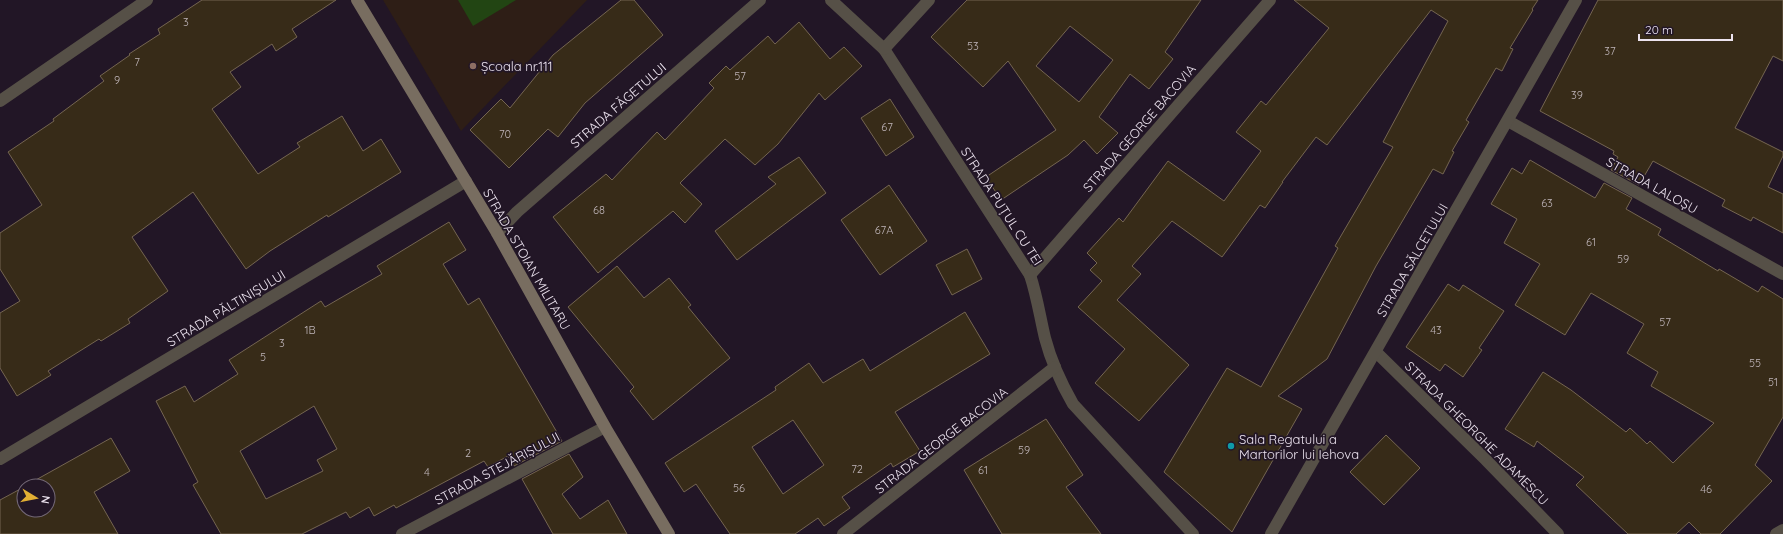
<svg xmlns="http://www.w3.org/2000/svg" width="1783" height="534" viewBox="0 0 1783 534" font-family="Quicksand,sans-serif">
  <rect width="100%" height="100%" fill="#221626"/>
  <!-- industrial -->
  <path fill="#2e1e16" d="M383,0H587L461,131Z"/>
  <!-- green -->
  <path fill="#224513" d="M458,0H516L473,26Z"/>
  <!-- building -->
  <g fill="#372b18" stroke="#746551" fill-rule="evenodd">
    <path d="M202,0H336L292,29L297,37L276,51L272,44L230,72L241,87L212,109L258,174L300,147L297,143L342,116L363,151L381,139L401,172L328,217L327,215L270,251L246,269L193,192L132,237L168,291L128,319L130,323L101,341L99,339L48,371L51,375L17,396L0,368V313L20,301L0,269V233L42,205L8,152L54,121L53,119L104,81L100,76L130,55L129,54L160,34L158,29Z"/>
    <path d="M621,0H634L663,35L585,103L558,137L548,129L509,168L470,130L501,99L510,108L553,55Z"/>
    <path d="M967,0H1201L1165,52L1173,59L1149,89L1130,74L1099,117L1118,133L1097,154L1084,140L1068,155L1001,200L986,177L1056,130L1008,61L983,87L931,37ZM1070,26L1113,60L1079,102L1036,66Z"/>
    <path d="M1294,0H1538L1532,9L1533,10L1510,48L1513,49L1502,71L1496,68L1466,120L1469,122L1452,151L1454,152L1443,174L1433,169L1376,266L1327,359L1278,396L1302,409L1232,532L1164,472L1227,368L1261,387L1338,248L1335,246L1393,147L1383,142L1448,21L1431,10L1327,145L1316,137L1282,182H1283L1265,208L1260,205L1222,257L1172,221L1132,266L1141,274L1117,300L1189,365L1139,421L1095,383L1125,349L1078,307L1102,281L1090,270L1097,263L1087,253L1119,218L1123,222L1168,161L1224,201L1261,151L1236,132L1261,101L1266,105L1329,28Z"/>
    <path d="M1598,0H1783V61L1773,56L1735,128L1783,152V156L1768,187L1783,194V233L1753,217L1751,221L1722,206L1725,200L1653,161L1639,185L1611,170L1618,157L1613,154L1614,151L1540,111Z"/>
    <path d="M799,22L830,59L844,47L862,66L825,100L819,93L778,144L755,165L725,139L680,183L702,204L685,223L673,211L598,273L553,217L606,174L612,180L657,132L665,140L714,88L709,83L726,66L730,70L768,36L775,44Z"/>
    <path d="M890,99L914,137L886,156L861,118Z"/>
    <path d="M799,157L826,193L737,260L715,231L776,184L768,177Z"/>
    <path d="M1530,160L1595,198L1604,183L1632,198L1626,209L1661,229L1658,235L1718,271L1719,269L1758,292L1762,286L1783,299V417L1755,465L1772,481L1720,534H1701L1689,522L1676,534H1628L1576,485L1584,477L1537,441L1534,447L1505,429L1543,372L1571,390L1626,432L1630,428L1647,444L1650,441L1673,463L1714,423L1651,386L1658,372L1627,353L1644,324L1591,293L1565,335L1515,305L1540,264L1504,243L1517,219L1491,204L1512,168L1522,174Z"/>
    <path d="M889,185L927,241L880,275L841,220Z"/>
    <path d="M449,222L466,250L443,264L468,305L479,298L562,441L514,466L508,456L488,467L484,461L396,508L394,505L374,516L369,507L350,518L346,512L302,534H221L193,485L198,482L156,401L185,386L194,402L238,374L229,360L321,301L325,307L382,274L377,266ZM314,406L337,449L317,460L323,471L266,499L240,451Z"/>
    <path d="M967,249L982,279L952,295L936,265Z"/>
    <path d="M617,266L644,298L669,278L691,305L688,307L730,358L653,420L630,391L634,387L568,307Z"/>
    <path d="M1448,284L1459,291L1463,285L1504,311L1479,348L1482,350L1463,377L1445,364L1440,371L1406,347Z"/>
    <path d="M965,312L990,354L895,412L920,451L893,467L891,463L842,497L850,508L824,526L818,518L795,534H730L696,484L684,492L665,463L776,390L775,387L809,363L823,383L863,359L870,371ZM793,420L824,465L783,494L752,447Z"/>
    <path d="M1046,419L1083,475L1066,487L1101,534H1002L964,470Z"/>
    <path d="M1386,435L1420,468L1384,505L1350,472Z"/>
    <path d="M111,438L130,471L94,492L118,534H0V500L24,487V510H48V486H25Z"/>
    <path d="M569,454L583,477L562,494L580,519L608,500L627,534H553L522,479Z"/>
  </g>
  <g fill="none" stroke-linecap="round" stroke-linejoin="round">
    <!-- street -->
    <g stroke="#565047" stroke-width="12">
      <path d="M831,0L884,49L1030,275C1037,296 1040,317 1045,338C1051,361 1061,383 1073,404L1193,534"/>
      <path d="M884,49L929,0"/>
      <path d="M0,101L147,0"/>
      <path d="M1508,121L1783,274"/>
      <path d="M497,233L517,212L760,0"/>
      <path d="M1030,275L1270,0"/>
      <path d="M1376,352L1486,460L1558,534"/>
      <path d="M0,459L466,181"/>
      <path d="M402,534L605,427"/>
      <path d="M843,534L1055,367"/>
      <path d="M1271,534L1576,0"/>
      <path d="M1776,534L1783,530"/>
    </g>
    <!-- secondary -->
    <path stroke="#786d60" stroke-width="12" d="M357,0L497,233L605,427L669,534"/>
  </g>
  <!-- markers -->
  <circle fill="#8d6e63" stroke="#221626" stroke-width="1.5" cx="473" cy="66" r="4"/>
  <circle fill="#0f9aa8" stroke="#221626" stroke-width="1.5" cx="1231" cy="446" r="4"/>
  <g text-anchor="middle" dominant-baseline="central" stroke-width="3.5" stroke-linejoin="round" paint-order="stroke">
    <!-- number labels -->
    <g font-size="11" fill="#bfb5b9">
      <text x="186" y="22">3</text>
      <text x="973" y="46">53</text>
      <text x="1610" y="51">37</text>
      <text x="137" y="62">7</text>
      <text x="740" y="76">57</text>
      <text x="117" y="80">9</text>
      <text x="1577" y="95">39</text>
      <text x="887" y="127">67</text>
      <text x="505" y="134">70</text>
      <text x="1547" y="203">63</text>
      <text x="599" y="210">68</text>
      <text x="884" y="230">67A</text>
      <text x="1591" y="242">61</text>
      <text x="1623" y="259">59</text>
      <text x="1665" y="322">57</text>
      <text x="310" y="330">1B</text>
      <text x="1436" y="330">43</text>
      <text x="282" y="343">3</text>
      <text x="263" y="357">5</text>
      <text x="1755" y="363">55</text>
      <text x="1773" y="382">51</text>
      <text x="1024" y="450">59</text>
      <text x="468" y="453">2</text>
      <text x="857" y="469">72</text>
      <text x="983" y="470">61</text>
      <text x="427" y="472">4</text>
      <text x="739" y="488">56</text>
      <text x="1706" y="489">46</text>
    </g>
    <!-- poi labels -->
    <g font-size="13" fill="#ece3ef" stroke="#221626" text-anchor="start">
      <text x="481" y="66">Școala nr.111</text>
      <text x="1239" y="439">Sala Regatului a<tspan x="1239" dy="15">Martorilor lui Iehova</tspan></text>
    </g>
    <!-- street labels -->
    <g font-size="13" fill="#ece3ef" stroke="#221626">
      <text transform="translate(618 105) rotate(-41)">STRADA FĂGETULUI</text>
      <text transform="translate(1139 128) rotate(-49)">STRADA GEORGE BACOVIA</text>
      <text transform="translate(1652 185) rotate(29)">STRADA LALOȘU</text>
      <text transform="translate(1002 206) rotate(57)">STRADA PUȚUL CU TEI</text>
      <text transform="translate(527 259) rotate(60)">STRADA STOIAN MILITARU</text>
      <text transform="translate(1412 260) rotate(-60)">STRADA SĂLCETULUI</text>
      <text transform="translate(226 308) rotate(-31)">STRADA PĂLTINIȘULUI</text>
      <text transform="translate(1477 433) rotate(45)">STRADA GHEORGHE ADAMESCU</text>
      <text transform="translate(941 440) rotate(-38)">STRADA GEORGE BACOVIA</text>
      <text transform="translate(497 468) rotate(-28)">STRADA STEJĂRIȘULUI</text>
    </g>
  </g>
  <!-- north arrow -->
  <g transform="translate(36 498) rotate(100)"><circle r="19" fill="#221626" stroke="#736876"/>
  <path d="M0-3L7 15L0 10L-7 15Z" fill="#e2af34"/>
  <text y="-6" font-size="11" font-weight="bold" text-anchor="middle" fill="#ece3ef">N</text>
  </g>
  <!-- scale -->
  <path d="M1639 34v6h93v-6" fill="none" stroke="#ece3ef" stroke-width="2"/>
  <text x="1645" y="34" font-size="12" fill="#ece3ef" stroke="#221626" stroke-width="3" paint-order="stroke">20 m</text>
</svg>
